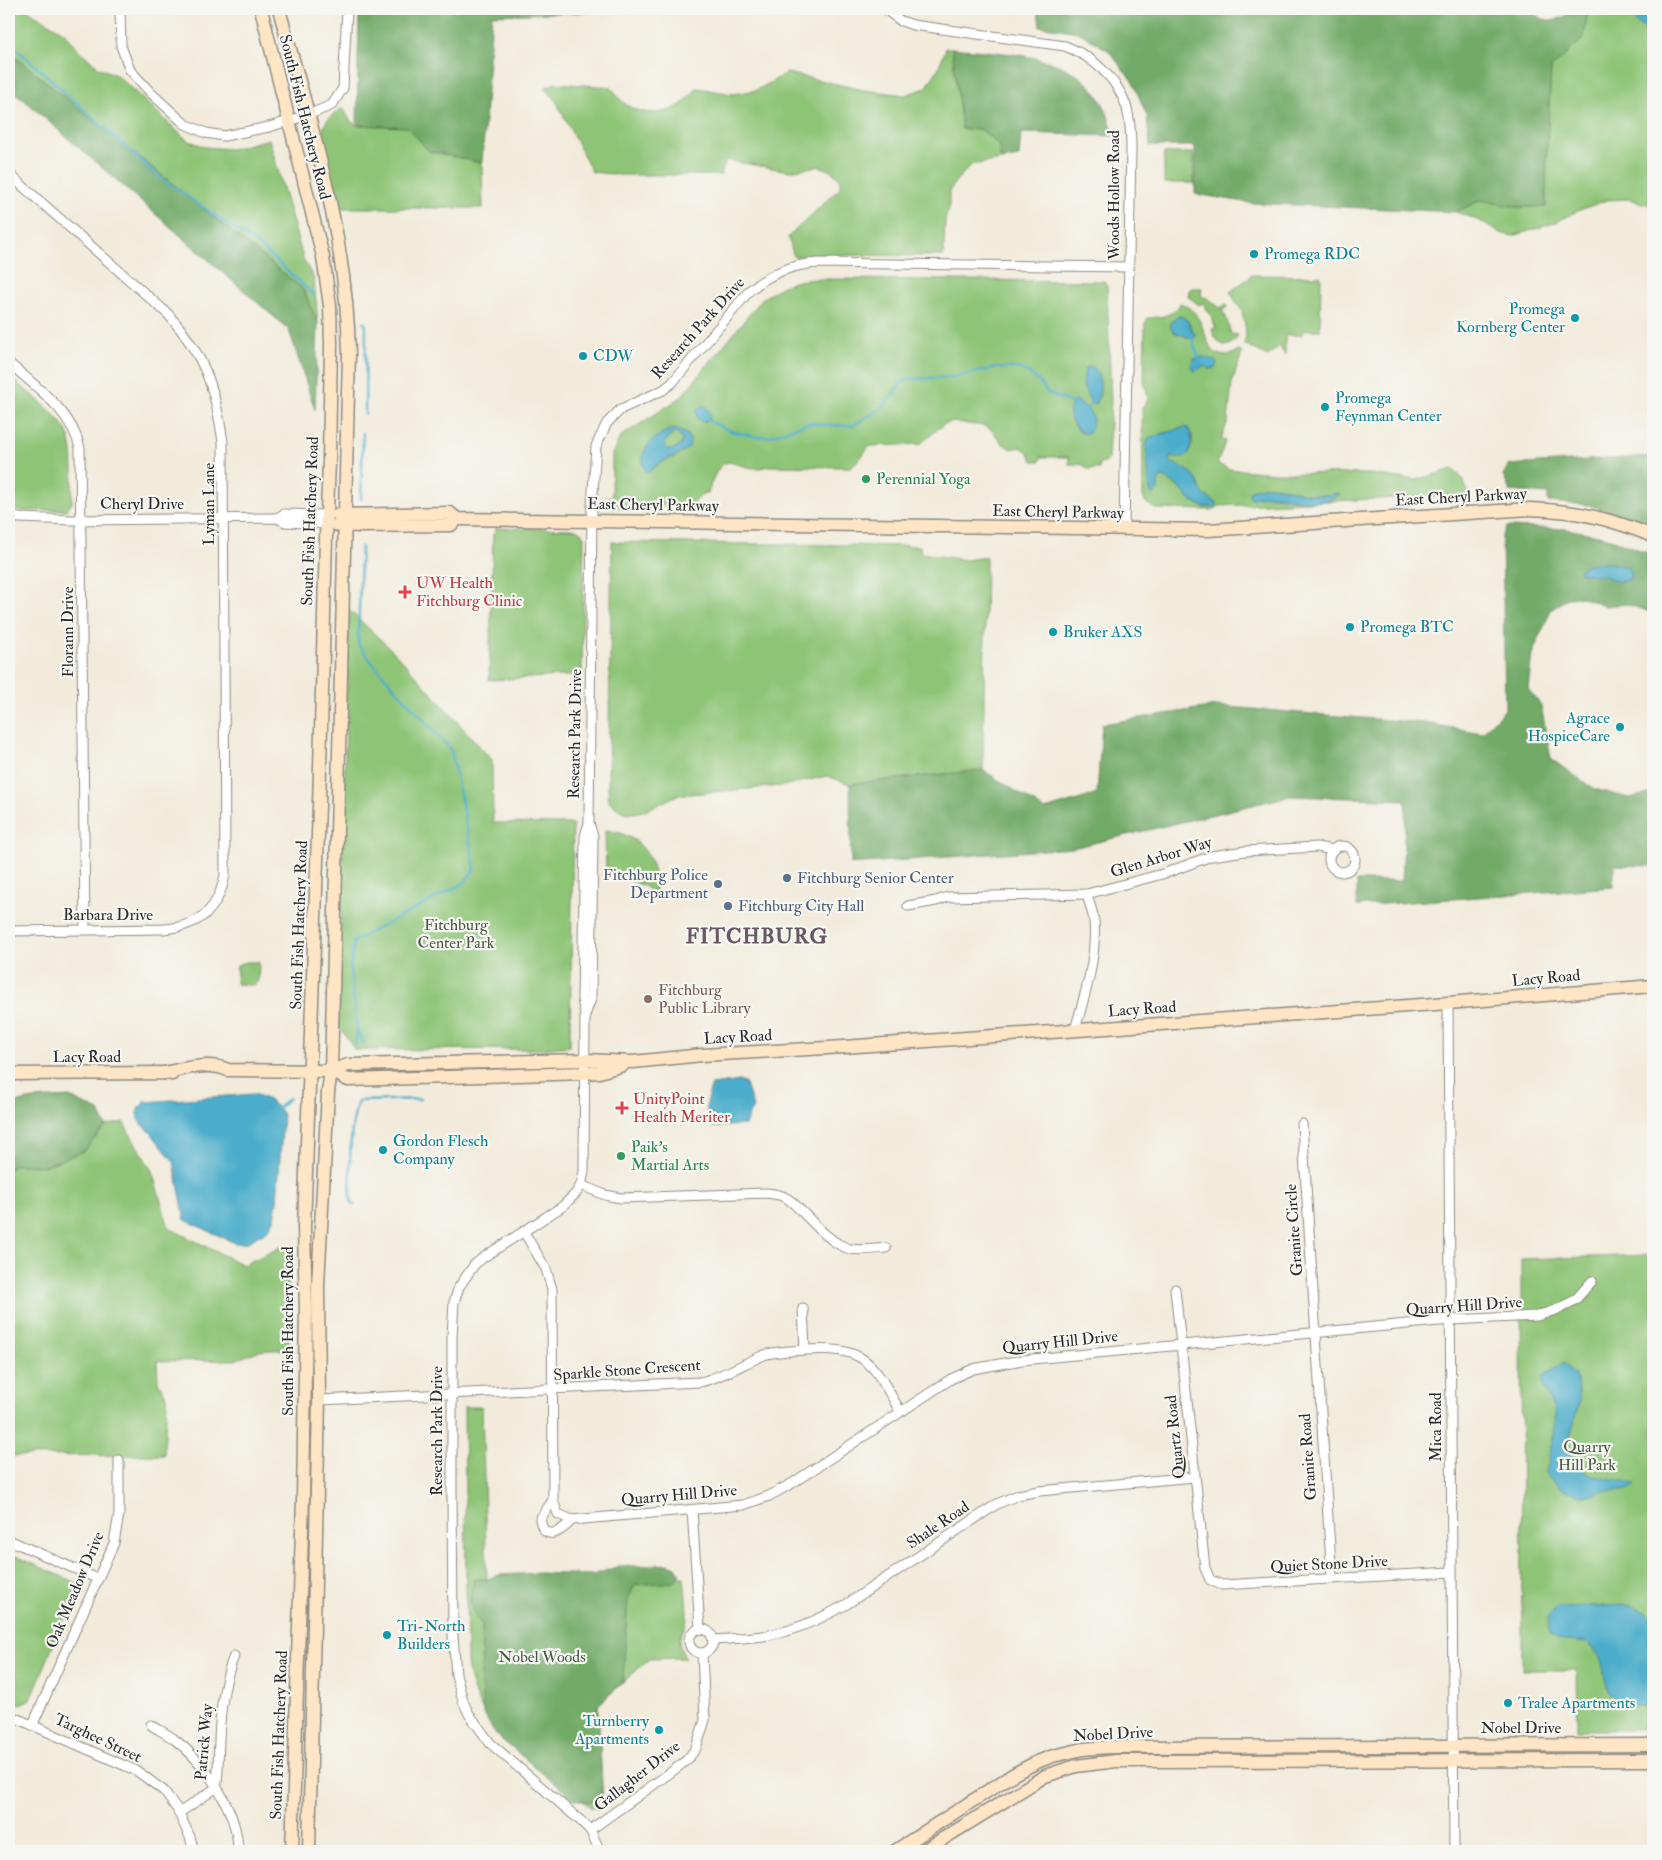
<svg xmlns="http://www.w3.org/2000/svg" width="1662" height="1860" viewBox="0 0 1662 1860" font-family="'IM FELL Double Pica',serif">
  <rect width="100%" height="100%" fill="#f6f6f2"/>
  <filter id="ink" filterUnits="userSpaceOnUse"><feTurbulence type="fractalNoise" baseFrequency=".02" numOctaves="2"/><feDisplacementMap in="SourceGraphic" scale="10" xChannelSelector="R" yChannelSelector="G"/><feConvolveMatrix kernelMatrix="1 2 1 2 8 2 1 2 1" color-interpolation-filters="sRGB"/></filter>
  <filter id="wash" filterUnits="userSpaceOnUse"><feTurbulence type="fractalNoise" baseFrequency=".0096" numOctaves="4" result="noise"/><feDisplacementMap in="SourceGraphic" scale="20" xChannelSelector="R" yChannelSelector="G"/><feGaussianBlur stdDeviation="1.12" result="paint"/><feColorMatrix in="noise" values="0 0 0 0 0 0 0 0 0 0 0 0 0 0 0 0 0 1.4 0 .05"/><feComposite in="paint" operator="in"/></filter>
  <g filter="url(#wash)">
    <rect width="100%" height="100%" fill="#f2ebdb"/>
    <!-- green -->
    <g fill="#8ec476" stroke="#5c7850" fill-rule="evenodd">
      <path d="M9,9H26L65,33L80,51L98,67L118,76L187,140L205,147L231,149L269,139L304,261L314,279L318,323L303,289L9,52Z"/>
      <path d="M1588,9H1653V206L1629,199L1607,200L1577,211L1554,223L1513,236L1503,234L1480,221L1456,212L1481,200L1515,207H1546L1547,145L1551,68L1584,38Z"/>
      <path d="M946,48H952L962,129H980L998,144L1001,160L971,165L955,182L949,192V209L945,219L944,254L943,256L813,255L794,257L788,237L840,188V179L831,171L819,166L789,171L726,160L721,175H619L592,172L555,99L544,88L555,83L611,87C615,92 619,99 624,103C640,116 667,116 683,103C688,98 693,93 697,88L733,94L757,90L787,73L864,90L905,95L926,88L938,69Z"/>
      <path d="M343,108L351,122L357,125L408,127L429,151L482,163L483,208H340C335,191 318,141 324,126C328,117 335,113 343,108Z"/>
      <path d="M1164,153H1193L1194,183H1164Z"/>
      <path d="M1250,275L1321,276L1320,330H1302V335H1285V355L1279,346L1268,356L1244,344C1248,333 1245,324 1242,314L1243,313L1230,292L1246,280L1250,279Z"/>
      <path d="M817,279L1104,281L1107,286L1111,402L1108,460L1105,463L1099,464V469H1087L1084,465L1069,464V457H1041L1040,461H1033L1029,453L1021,447L1011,449L1002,443L992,430L984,426L952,422L944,424L920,444L870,446C863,453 858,462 850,467L769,466C734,477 726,437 708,493H704L689,506L655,505L647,508L607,507L608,498L612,496V454L620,437L680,398L762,299C782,285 792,280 817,279ZM1075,400C1087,407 1094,413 1092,428L1082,434C1068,423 1072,416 1075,400ZM675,429L690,440L676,457L664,460L651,470L643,455Z"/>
      <path d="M1192,288H1202L1201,296L1209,299L1220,308L1226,304L1227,307L1222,311L1226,317L1231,334L1238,335C1230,353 1216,345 1212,329L1216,328L1211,316L1203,303L1199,305L1188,296L1189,290Z"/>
      <path d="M1180,303C1188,306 1194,310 1198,318C1209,336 1207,367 1239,351L1242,353L1232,383L1228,421L1221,439L1226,440L1217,464L1229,469L1276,473L1370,474L1416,480L1453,469L1463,479L1469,495L1220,506L1213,510L1155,509L1145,502L1143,497L1142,407L1146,403L1148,397L1144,381L1145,323L1148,318C1160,317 1175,316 1180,303ZM1187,320L1195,335L1173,332ZM1167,432L1192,434V443L1189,453L1177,458L1169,457V461L1197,480L1203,494L1218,504L1215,507H1204L1190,500L1179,487L1164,477L1160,478L1158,481V436ZM1266,486C1293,486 1307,501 1337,493L1307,502L1268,495L1251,498L1249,493L1251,490Z"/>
      <path d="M9,376C25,390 58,413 67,432C76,450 72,484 72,504L66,510L23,511L9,509Z"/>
      <path d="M674,433L677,434L682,439L681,445L671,451L666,449L664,443Z"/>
      <path d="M496,528L576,529L580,531L584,537L582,675L489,680L493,535Z"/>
      <path d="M612,542L920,546L921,553L966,560L986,557L983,770L850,784L827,776L782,786L678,795C663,801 637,819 622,811C617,809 613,804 609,801L608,785Z"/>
      <path d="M349,610L397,655L492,760L493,823L573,824L570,1046L541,1049L355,1050L338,1025Z"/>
      <path d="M605,830C639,833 657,857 655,891L650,893L645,886L606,872Z"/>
      <path d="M247,962H259L258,981L254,985L236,984L237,965Z"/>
      <path d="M123,1122L152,1171L169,1228L243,1265L285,1245L288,1268L289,1349L258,1351L235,1360L157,1361L158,1382L167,1397L164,1455L9,1456V1169L17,1165L45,1166L84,1151L106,1126Z"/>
      <path d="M1653,1255V1730H1577L1576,1670H1522L1521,1259Z"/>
      <path d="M464,1407H482L487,1584L684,1577C685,1590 687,1604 687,1617C686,1634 671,1636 686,1658L649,1659L598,1705L603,1805L597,1809L590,1807L502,1735C481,1715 471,1691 467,1663Z"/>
      <path d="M9,1553L79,1584L31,1699L21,1704L9,1700Z"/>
    </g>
    <!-- forest -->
    <g fill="#72aa67" stroke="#4e6a49">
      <path d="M359,9H590V12L492,15L482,163L429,151L408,127L357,125Z"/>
      <path d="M1038,9H1514L1531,11L1543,19L1553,21L1567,15L1570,9H1588L1584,38L1551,68L1547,145L1546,207H1515L1481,200L1456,212L1250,203L1195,194V146H1150L1147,116L1133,82L1108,50L1078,32L1040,26Z"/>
      <path d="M952,48C1019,55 1100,52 1113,136L1021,133L1019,157L1001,160L998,144L981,129H962Z"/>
      <path d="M9,52L303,289L318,323L315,410L289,330L9,87Z"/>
      <path d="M1653,456V526L1589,505L1548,502V494L1510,491L1503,476L1508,465Z"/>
      <path d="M1507,527L1567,529L1603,536L1653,555V613L1626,604L1604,606L1581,597L1568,598L1551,610L1532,654L1528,689L1541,705L1551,759L1594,789L1629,798L1653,793V866L1614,865L1613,887L1357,906V881H1402L1406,800L1290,796L1073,848L851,864L850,784L983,770L1045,810L1097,794L1102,724L1216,706L1424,723L1482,733L1505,709L1502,536Z"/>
      <path d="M70,1097L99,1111L106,1126L84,1151L45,1166L17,1165L9,1169V1104L33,1099Z"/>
      <path d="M668,1564L676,1567L680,1574L674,1582L635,1585L628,1599L623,1682L598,1705L602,1793L591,1802L574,1799L496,1735L483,1713L481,1685L482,1625C468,1609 469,1598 474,1579H487L499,1575L540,1573L593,1575L619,1566H639Z"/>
    </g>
    <!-- water -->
    <g fill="#4cadcb" stroke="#3c6c7b" fill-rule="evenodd">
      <path d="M1618,9H1653V32H1649Z"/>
      <path d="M1181,316L1187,320L1195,335L1193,339L1173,332L1171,329V323L1176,317Z"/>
      <path d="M1200,357C1207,357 1212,358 1217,363L1215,368L1209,369L1204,366L1195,371L1192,369L1191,364L1194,359Z"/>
      <path d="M1092,366C1102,377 1103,392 1095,404L1091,403L1083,386L1085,368Z"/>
      <path d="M1075,400C1088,409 1100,417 1088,434C1073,433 1063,410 1075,400Z"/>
      <path d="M702,405C709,407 711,414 709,421L703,422L697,418L696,411Z"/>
      <path d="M1185,427L1189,429C1193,437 1192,444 1189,453L1184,457H1170L1169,461L1191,472L1197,480L1203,494L1218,504L1215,507H1204L1190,500L1179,487L1164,477L1160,478L1158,481V490L1153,495L1150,492L1146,446L1148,438Z"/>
      <path d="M675,429L687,434L690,440L689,448C679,455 674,456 664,461C657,464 653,469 647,473C633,452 656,432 675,429ZM673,433L677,434L682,438L681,445L671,450L666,449L664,443Z"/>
      <path d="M1266,486C1293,486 1307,501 1338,493L1340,494C1316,510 1294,495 1270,495C1263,495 1257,498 1251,498L1249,493L1251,490Z"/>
      <path d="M1598,563C1609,564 1626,562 1632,572L1630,579L1618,582L1605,576L1580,573L1579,570L1587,564Z"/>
      <path d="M739,1081L746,1084L753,1107L745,1125L713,1127C703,1117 707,1096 712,1085Z"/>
      <path d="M253,1094C266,1097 275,1103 283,1114L277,1202L274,1220L268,1230L246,1243H235L185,1220L174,1162L152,1134L138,1120V1109L145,1102Z"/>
      <path d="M1564,1363L1575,1376L1578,1385L1579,1403L1568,1444L1573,1464C1578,1468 1584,1472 1590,1474C1605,1480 1624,1477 1636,1486C1622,1494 1620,1490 1605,1491C1599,1491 1592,1495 1586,1495C1573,1496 1552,1483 1545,1473C1548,1458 1558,1428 1555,1413C1552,1398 1540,1392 1543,1376Z"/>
      <path d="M1631,1605L1648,1612L1653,1621V1709L1616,1700L1610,1694L1600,1656L1587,1642L1558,1639L1549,1634L1548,1618L1557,1607Z"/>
    </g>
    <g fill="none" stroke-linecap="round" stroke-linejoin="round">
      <!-- stream -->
      <g stroke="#4cadcb" stroke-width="2.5">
        <path d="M9,42L159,177L257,244L314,295"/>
        <path d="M363,322L366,325L365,414"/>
        <path d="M1193,339C1193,346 1197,351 1199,358"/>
        <path d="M1087,409L1091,403"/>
        <path d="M709,421L731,431L758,437L770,436L808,423L844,426L854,425L883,407L901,383L909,379L954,377L995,368H1018L1028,373L1038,381L1048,393L1071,403"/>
        <path d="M361,499L363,433"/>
        <path d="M357,1031L364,1043"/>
        <path d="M356,1045L357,1031L350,969L354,941L464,883L475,868L451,750L375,666L358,644L361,547"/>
        <path d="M278,1108L289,1098"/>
        <path d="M354,1205L351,1201C350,1167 348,1132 358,1101L420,1099"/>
      </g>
    </g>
  </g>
  <g filter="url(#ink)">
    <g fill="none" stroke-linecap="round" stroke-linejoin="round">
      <defs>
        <g id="street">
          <path d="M120,9L121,46L130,70L151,93L185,124L206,133L224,136L269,127L308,115L332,105L343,88L347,9"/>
          <path d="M885,9L901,21L913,25L1065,46C1092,56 1118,79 1127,108C1130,121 1131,134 1131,147L1124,529"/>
          <path d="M9,174L168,314C205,356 215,387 223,442L225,875C218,910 200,926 164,929L9,931"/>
          <path d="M9,363C37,388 71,410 80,448L85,930"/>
          <path d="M9,516L19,518L73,520L277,518L285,522L327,524"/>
          <path d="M277,518L284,514L327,515"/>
          <circle cx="1342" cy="859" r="13"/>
          <path d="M908,906L936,901L948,897L1087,894L1166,873L1211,856L1245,851L1317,847L1333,850"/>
          <path d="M1448,1003L1454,1851"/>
          <path d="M585,1015L591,999L593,836L589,823"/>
          <path d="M1075,1030C1085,994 1097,958 1094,921C1093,912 1089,903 1087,894"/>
          <path d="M1302,1124L1332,1578"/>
          <path d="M581,1185L605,1195L621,1198L766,1193C776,1194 784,1195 792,1202C808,1216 829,1244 850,1249C861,1251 874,1249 886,1248"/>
          <path d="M524,1232L546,1269L552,1289L553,1500L558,1514L572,1520L743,1505L769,1496L791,1484L951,1379L973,1369L1022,1360L1450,1320L1537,1316L1561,1308L1576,1299L1592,1281"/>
          <path d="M1175,1289L1205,1568L1210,1580L1222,1585L1452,1572"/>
          <path d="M803,1308L805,1350"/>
          <path d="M319,1400L700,1382C723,1377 742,1364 764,1355C777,1351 793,1351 806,1350C867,1346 873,1364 900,1411"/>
          <path d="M553,1500L540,1519C544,1543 561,1532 572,1520"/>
          <path d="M692,1510L700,1629"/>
          <path d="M9,1540L98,1579"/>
          <circle cx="701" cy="1641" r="12"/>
          <path d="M713,1640C730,1639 747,1638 763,1636C793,1632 821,1619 847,1604L997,1504L1018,1495L1039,1491L1194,1477"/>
          <path d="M9,1715L137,1771L164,1791L177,1809L190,1837L194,1851"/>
          <path d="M33,1724L114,1543L119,1514V1460"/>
          <path d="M151,1725C159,1730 167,1734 174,1739C206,1763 238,1811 238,1851"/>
          <path d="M179,1813L216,1788C219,1772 218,1757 219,1741C220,1712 223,1683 234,1656"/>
          <path d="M590,1830L674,1770L688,1759L696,1748L705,1720L702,1653"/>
          <path d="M600,1851L590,1830L582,1822L490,1743L469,1714L463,1701L456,1675L453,1635L452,1490V1337L454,1302L459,1287L474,1265L484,1257L563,1206L576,1193L581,1185L584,1172L585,1015L582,999L585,836L589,823L592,507L596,446L607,423L621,409L663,390L672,383L750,290C771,273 791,265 818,263L1129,267"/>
        </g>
        <g id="secondary">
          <path d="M261,9L323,257L330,306L331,344L329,462L326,538L319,806L304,1228L306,1311L303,1498L292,1851"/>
          <path d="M279,9C310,122 347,235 349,353L331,1071L328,1092L318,1285L319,1400L309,1851"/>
          <path d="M338,515L450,513L457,519L1208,530L1530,509C1579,511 1608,518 1653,536"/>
          <path d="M337,525L360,526L451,525L457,519"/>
          <path d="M331,1071L348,1080L585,1073L599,1072L623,1065"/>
          <path d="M165,1073C184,1068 210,1062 228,1070L331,1071L348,1065L585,1060L633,1062L702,1055L844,1047L1448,1003L1653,986"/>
          <path d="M9,1074L165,1073L172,1074"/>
          <path d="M895,1851L1014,1774L1037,1762L1053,1756L1083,1749L1109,1747L1653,1745"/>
          <path d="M923,1851L1045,1776L1076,1766L1116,1761L1653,1760"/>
        </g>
      </defs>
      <!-- street casing -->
      <use href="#street" stroke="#8e8b83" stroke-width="11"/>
      <!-- secondary casing -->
      <use href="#secondary" stroke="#8e8b83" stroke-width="15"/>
      <!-- street -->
      <use href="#street" stroke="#fff" stroke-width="9"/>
      <!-- secondary -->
      <use href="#secondary" stroke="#fde5c5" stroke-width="12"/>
    </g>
  </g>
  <!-- markers -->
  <g fill="#0f9aa8" stroke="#f6f6f2" stroke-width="2">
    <circle cx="1254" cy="254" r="5"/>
    <circle cx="1575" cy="318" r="5"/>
    <circle cx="583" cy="356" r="5"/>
    <circle cx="1325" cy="407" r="5"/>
    <circle cx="1350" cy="627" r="5"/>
    <circle cx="1053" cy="632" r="5"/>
    <circle cx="1620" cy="727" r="5"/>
    <circle cx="383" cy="1150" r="5"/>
    <circle cx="387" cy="1635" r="5"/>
    <circle cx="1508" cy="1703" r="5"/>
    <circle cx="659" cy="1730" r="5"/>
  </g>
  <g fill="#2e9e5b" stroke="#f6f6f2" stroke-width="2">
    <circle cx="866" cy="479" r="5"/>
    <circle cx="621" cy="1156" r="5"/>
  </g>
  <g fill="#e0444e" stroke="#f6f6f2" stroke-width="2">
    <path d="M402.5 584.5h5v5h5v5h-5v5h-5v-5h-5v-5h5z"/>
    <path d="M619.5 1100.5h5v5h5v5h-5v5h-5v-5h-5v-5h5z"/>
  </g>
  <g fill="#5c6f8a" stroke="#f6f6f2" stroke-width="2">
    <circle cx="787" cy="878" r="5"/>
    <circle cx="718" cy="884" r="5"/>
    <circle cx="728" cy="906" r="5"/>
  </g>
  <circle fill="#8d6e63" stroke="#f6f6f2" stroke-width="2" cx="648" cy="999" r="5"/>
  <g text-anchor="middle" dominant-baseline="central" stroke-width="4.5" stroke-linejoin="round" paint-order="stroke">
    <!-- street labels -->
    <g font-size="16" fill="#2b2b2b" stroke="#f6f6f2">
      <text transform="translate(305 117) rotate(76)">South Fish Hatchery Road</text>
      <text transform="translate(1114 195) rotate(-90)">Woods Hollow Road</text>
      <text transform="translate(698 328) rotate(-48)">Research Park Drive</text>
      <text transform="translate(1461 497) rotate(-3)">East Cheryl Parkway</text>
      <text x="142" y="504">Cheryl Drive</text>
      <text transform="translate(209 504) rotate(-90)">Lyman Lane</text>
      <text transform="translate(653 505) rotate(1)">East Cheryl Parkway</text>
      <text transform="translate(1058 512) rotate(1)">East Cheryl Parkway</text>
      <text transform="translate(310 521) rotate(-88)">South Fish Hatchery Road</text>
      <text transform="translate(68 632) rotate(-90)">Florann Drive</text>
      <text transform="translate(575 734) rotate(-89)">Research Park Drive</text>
      <text transform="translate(1161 857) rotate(-17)">Glen Arbor Way</text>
      <text x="108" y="915">Barbara Drive</text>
      <text transform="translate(299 925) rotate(-88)">South Fish Hatchery Road</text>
      <text transform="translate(1546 978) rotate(-5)">Lacy Road</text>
      <text transform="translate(1142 1009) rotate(-4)">Lacy Road</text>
      <text transform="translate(738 1037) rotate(-3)">Lacy Road</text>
      <text x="87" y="1057">Lacy Road</text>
      <text transform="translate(1294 1230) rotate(-94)">Granite Circle</text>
      <text transform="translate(1464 1306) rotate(-4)">Quarry Hill Drive</text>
      <text transform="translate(288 1331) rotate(-90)">South Fish Hatchery Road</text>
      <text transform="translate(1060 1342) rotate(-6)">Quarry Hill Drive</text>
      <text transform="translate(627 1370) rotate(-4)">Sparkle Stone Crescent</text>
      <text transform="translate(1436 1427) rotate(-90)">Mica Road</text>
      <text transform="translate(437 1431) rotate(-90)">Research Park Drive</text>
      <text transform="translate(1175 1437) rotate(-96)">Quartz Road</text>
      <text transform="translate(1308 1457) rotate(-94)">Granite Road</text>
      <text transform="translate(679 1495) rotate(-5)">Quarry Hill Drive</text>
      <text transform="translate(938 1525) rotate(-34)">Shale Road</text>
      <text transform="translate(1329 1564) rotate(-3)">Quiet Stone Drive</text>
      <text transform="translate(75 1590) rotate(-67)">Oak Meadow Drive</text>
      <text x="1521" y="1728">Nobel Drive</text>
      <text transform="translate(1113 1734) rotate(-3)">Nobel Drive</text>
      <text transform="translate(279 1735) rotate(-88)">South Fish Hatchery Road</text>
      <text transform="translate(98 1738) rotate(25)">Targhee Street</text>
      <text transform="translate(204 1742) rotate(-85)">Patrick Way</text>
      <text transform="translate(637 1776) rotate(-38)">Gallagher Drive</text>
    </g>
    <!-- culture labels -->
    <g font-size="16" fill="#0d838f" stroke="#f6f6f2" text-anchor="start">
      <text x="1264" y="254">Promega RDC</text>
      <text x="1565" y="309" text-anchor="end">Promega<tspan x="1565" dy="18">Kornberg Center</tspan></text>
      <text x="593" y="356">CDW</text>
      <text x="1335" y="398">Promega<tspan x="1335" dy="18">Feynman Center</tspan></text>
      <text x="1360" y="627">Promega BTC</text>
      <text x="1063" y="632">Bruker AXS</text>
      <text x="1610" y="718" text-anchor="end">Agrace<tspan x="1610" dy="18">HospiceCare</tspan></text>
      <text x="393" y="1141">Gordon Flesch<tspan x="393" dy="18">Company</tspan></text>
      <text x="397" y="1626">Tri-North<tspan x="397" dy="18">Builders</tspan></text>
      <text x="1518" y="1703">Tralee Apartments</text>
      <text x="649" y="1721" text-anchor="end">Turnberry<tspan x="649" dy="18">Apartments</tspan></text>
    </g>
    <!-- leisure labels -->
    <g font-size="16" fill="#27864d" stroke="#f6f6f2" text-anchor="start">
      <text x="876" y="479">Perennial Yoga</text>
      <text x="631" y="1147">Paik's<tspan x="631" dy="18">Martial Arts</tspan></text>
    </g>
    <!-- health labels -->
    <g font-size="16" fill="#be3a42" stroke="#f6f6f2" text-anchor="start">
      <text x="416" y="583">UW Health<tspan x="416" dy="18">Fitchburg Clinic</tspan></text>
      <text x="633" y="1099">UnityPoint<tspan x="633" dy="18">Health Meriter</tspan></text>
    </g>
    <!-- service labels -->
    <g font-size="16" fill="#4e5e75" stroke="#f6f6f2" text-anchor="start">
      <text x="708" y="875" text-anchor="end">Fitchburg Police<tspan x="708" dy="18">Department</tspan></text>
      <text x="797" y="878">Fitchburg Senior Center</text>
      <text x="738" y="906">Fitchburg City Hall</text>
    </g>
    <!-- park labels -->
    <g font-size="16" fill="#495942" stroke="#f6f6f2">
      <text x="456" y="925">Fitchburg<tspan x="456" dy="18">Center Park</tspan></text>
      <text x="1587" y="1447">Quarry<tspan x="1587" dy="18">Hill Park</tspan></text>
      <text x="542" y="1657">Nobel Woods</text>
    </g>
    <!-- education labels -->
    <g font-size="16" fill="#785e54" stroke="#f6f6f2" text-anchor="start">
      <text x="658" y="990">Fitchburg<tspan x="658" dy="18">Public Library</tspan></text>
    </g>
    <!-- district labels -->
    <g font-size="21" font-weight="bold" letter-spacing="1" fill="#695863" stroke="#f6f6f2">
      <text x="757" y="936">FITCHBURG</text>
    </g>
  </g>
  <!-- margin -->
  <rect width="1662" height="1860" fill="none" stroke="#f6f6f2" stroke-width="30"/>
</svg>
